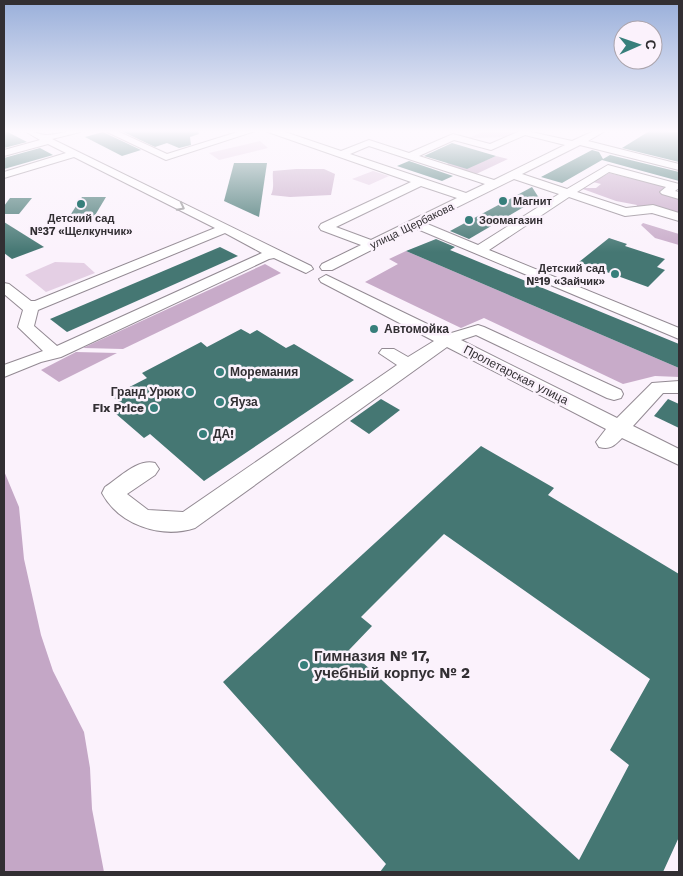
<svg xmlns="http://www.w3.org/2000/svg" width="683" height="876" viewBox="0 0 683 876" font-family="'Work Sans',sans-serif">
  <rect width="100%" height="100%" fill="#fbf2fc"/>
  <!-- green -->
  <g fill="#e4cfe4">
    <path d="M486,130L515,132L507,137L469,138Z"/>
    <path d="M260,141L268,148L219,160L209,153Z"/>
    <path d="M373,171L389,176L369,185L352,179Z"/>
    <path d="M55,262L84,263L95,273L46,292L25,275Z"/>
  </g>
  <!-- forest -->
  <g fill="#c8abc9">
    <path d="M440,148L484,161L496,156L508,159L472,176L450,169Z"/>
    <path d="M296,169H324L335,174L331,195L290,197L271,195C275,187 272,179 273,171Z"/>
    <path d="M609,173L654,184L659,182L675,186L666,192L679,196V217L653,209L636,207L637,205L616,201L580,188H596L601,184L593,182Z"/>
    <path d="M643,223L679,234V245L655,238L641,225Z"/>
    <path d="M406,251L679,368V377L655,376L623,384L484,318L461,328L365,282L398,264L389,259Z"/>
    <path d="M265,264L281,273L123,349L83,348Z"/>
    <path d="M76,352L117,353L59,382L41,370Z"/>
  </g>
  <!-- water -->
  <path fill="#c4a7c6" d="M4,471L19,507L24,559L41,635L53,671L84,732L90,768L92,809L104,872H4Z"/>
  <!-- building -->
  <g fill="#457773" fill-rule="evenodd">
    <path d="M4,130L27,142L4,148Z"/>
    <path d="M119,130H198L199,134L190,137L191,145L179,148L167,143L155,147Z"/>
    <path d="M651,130L679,132V162L622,148Z"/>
    <path d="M103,132L141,150L122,156L85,137Z"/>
    <path d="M452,143L496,156L467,169L424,156Z"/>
    <path d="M40,148L53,155L4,169V158Z"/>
    <path d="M592,150L599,152L603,159L610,155L679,172V181L602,160L562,183L541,177Z"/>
    <path d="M409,161L453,176L442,181L397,166Z"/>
    <path d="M234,163H267L259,217L224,201Z"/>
    <path d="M532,187L539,198L469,239L450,231Z"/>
    <path d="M82,197H106L94,217H69Z"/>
    <path d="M10,198H32L19,214H4V206Z"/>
    <path d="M4,222L44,247L12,259L4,253Z"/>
    <path d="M609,238L627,244L625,246L665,259L657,267L665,270L648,287L579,262Z"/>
    <path d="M436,239L455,247L450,250L679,344V368L406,251Z"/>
    <path d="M220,247L238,256L67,332L50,319Z"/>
    <path d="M241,329L250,334L257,330L286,348L294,344L354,380L204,481L150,434L144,438L115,413L125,407L112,396L147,378L142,373L201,342L207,347Z"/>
    <path d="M381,399L400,410L369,434L350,421Z"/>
    <path d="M668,399L679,404V428L654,416Z"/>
    <path d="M481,446L554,488L548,495L679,574V837L663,872H380L386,864L223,682ZM444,534L650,679L610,750L629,765L579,860L349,650L372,626L361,617Z"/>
  </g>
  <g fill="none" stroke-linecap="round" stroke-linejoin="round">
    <defs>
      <g id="minor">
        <path d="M23,130C32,130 39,135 46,135C57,135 69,130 81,130L80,132L52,139L311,266L313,269L306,273L274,258L269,259L61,357L41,362L4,377V365L43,351L18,327L23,310L4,294V283L9,284L31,301H35L215,228L74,157L4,178V172L66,153L48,144L4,156V150L40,140ZM225,233L262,253L57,346L34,326L38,310Z"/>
        <path d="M103,130H115L167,154L244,130H258L166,160Z"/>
        <path d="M267,130H279L341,151L369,140L409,153L453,134L490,144L522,130L572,141L596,130H607L588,141L679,164V170L580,145L522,174L567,189L608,165L679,184V188L675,191L679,192V199L662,194L660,192L666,187L609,172L577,192L626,208L653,205L679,213V221L652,213L625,216L569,197L489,250L679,328V339L415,228L332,270H322L320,267L322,264L361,245L321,230L319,227L321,224L411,182L268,132ZM525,135L565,145L494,180L419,156L454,140L491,150ZM369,146L485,184L466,193L350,154ZM514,179L559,194L478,245L425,223ZM421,186L457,198L371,240L336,227Z"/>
        <path d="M326,275L448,334L478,325L484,327L621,390L623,394L621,398L614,400L607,398L476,335L461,340L617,418L652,383L679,381V393H663L633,426L679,449V465L622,438C614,446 610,450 599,447L596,442L606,429L447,347L195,528C161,539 119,525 102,493L105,487C119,478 138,458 155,463L159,469L155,475L127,494L148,510L183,512L397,365L379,353L382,349H394L408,357L434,341L321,282L319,279Z"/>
      </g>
    </defs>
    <!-- minor casing -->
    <use href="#minor" stroke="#938a93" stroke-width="2"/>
    <!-- minor -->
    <use href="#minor" fill="#fff" fill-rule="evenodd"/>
  </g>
  <!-- one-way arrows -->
  <defs><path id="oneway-chevron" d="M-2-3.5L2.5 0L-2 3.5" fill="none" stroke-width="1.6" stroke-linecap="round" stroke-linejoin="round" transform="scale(1.25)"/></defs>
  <use stroke="#989799" href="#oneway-chevron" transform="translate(181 207) rotate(27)"/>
  <!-- sky -->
  <linearGradient id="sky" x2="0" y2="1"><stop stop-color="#99afda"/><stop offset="0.52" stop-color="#fdf9fe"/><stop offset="1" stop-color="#fdf9fe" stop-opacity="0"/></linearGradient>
  <rect width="683" height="252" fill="url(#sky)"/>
  <!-- markers -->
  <g fill="#377f7b" stroke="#fbf2fc" stroke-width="2">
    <circle cx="503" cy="201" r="5"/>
    <circle cx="81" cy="204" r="5"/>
    <circle cx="469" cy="220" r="5"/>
    <circle cx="615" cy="274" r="5"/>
    <circle cx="374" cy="329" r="5"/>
    <circle cx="220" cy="372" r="5"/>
    <circle cx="190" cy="392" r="5"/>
    <circle cx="220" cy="402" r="5"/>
    <circle cx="154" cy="408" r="5"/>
    <circle cx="203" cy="434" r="5"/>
    <circle cx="304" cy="665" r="5"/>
  </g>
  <g text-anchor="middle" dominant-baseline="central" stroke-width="5" stroke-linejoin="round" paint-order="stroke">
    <!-- far-poi labels -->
    <g font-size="11" font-weight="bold" fill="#322f33" stroke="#fbf2fc" text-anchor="start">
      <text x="513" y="201">Магнит</text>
      <text x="81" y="218" text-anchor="middle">Детский сад<tspan x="81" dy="13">№37 «Щелкунчик»</tspan></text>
      <text x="479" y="220">Зоомагазин</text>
      <text x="605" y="268" text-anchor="end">Детский сад<tspan x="605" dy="13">№19 «Зайчик»</tspan></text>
    </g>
    <!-- far-street labels -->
    <g font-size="11" fill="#322f33" stroke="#fbf2fc">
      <text transform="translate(412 226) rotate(-26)">улица Щербакова</text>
    </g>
    <!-- poi labels -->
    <g font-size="12" font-weight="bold" fill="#322f33" stroke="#fbf2fc" text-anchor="start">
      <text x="384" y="329">Автомойка</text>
      <text x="230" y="372">Моремания</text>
      <text x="180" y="392" text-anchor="end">Гранд Урюк</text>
      <text x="230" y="402">Яуза</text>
      <text x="144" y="408" text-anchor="end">Fix Price</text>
      <text x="213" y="434">ДА!</text>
    </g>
    <!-- street labels -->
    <g font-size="12" fill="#322f33" stroke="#fbf2fc">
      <text transform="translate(516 375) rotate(27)">Пролетарская улица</text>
    </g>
    <!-- near-poi labels -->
    <g font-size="15" font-weight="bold" fill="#322f33" stroke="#fbf2fc" text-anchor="start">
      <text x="314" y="656">Гимназия № 17,<tspan x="314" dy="17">учебный корпус № 2</tspan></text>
    </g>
  </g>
  <!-- border -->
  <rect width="683" height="876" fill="none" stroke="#322f33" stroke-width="10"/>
  <!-- north arrow -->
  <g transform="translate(638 45) rotate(88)"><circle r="24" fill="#fbf2fc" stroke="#aba4ac"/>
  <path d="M0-4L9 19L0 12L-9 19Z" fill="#377f7b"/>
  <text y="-8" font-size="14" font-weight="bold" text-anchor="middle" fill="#322f33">С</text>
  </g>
</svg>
